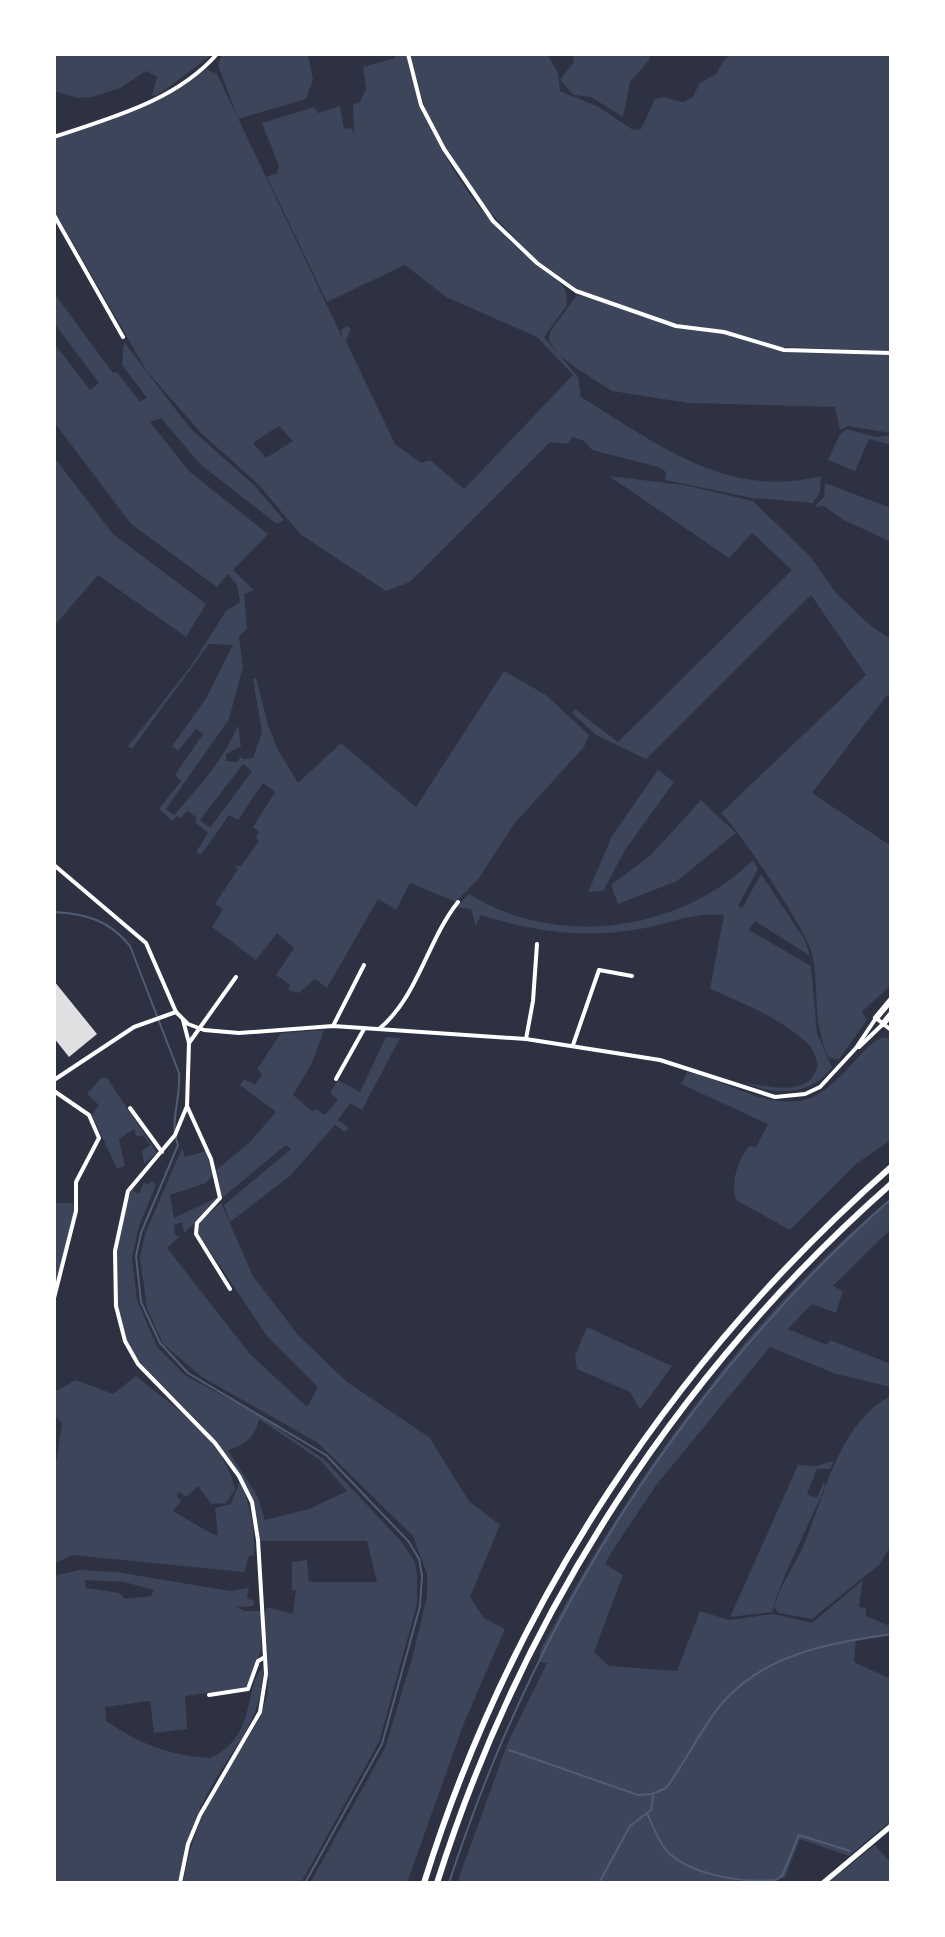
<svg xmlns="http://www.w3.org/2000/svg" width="945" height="1937" viewBox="0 0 945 1937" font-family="Inter,sans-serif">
  <rect width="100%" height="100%" fill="#2d3142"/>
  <!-- green -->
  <g fill="#3c4559" fill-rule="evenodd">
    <path d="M54,54H213L158,95L152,96L157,77L146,71L120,88L92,97L78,98L54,91Z"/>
    <path d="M222,54H308L313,80L306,99L238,119L218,65Z"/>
    <path d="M395,54H406C420,120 458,189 506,237C524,255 553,270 566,291L567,305L544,337L578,377L581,397C656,443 727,500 821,476L820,492L813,503L752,498L665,480L666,472L658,467L592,450L584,441L572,437L568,444L550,442L410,582L386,591L300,534L259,485L201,433L146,370L54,210V139L157,101L207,69L217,74L343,339L341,330L347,326L351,329L346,341L395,444L421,463L430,460L464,489L573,375L537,337L446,297L405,265L327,302L267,177L277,173L279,166L262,123L314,107L318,113L340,106L344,129L351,127L354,134L353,105L360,102L366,89L363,67L395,58ZM279,426L293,441L266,458L253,443Z"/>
    <path d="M409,54H547L558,73L560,91L599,107L633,130L641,129L655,99L663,97L683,102L692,98L700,83L716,74L724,60L732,54H891V351L779,347L726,331L670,323L577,289L534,258L486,208L445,148L425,108Z"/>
    <path d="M573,54H648L650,59L630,82L623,117L591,97L574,95L560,80L574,62Z"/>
    <path d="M54,293L113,373L117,372L140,402L147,398L122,365L124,342L190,428L255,486L284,520L277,524L200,464L161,418L150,422L190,472L268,534L233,570L254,590L244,594L247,629L239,636L243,667L229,719L166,809L174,815C199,787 224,759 238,725L241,746L226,754V761L237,762L241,756L242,759L253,758L262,732L253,679L256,678L268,725L278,750L298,783L341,743L416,807L504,671L546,695L589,735L584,747L514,824L479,878L456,902L410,883L396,910L378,899L327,988L315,979L299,993L288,990L290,985L276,975L294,948L277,933L256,960L212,927L223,909L215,904L238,869L235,866H241L259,841L256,837L259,832L253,827L275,792L263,783L238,820L229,815L201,855L196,852L208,833L196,823V817L187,811L181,818L177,816L172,821L159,809L181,781L175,775L203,734L196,729L178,751L172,746L207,697L233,645L209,644L132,749L128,746L191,666L226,611L240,602L237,585L228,574L217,587L131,524L54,422V343L90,390L99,383L54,323ZM243,764L252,771L210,828L200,820Z"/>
    <path d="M577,295L601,300L668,326L725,334L786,352L891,355V433L848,426L840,430L835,407L688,403L612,391L576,368L558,354L549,340L550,332Z"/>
    <path d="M846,429L877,437L891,435V445L869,439L855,471L828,460L839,436Z"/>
    <path d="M54,457L113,534L206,604L186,637L98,575L54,626Z"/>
    <path d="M609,476L684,485L753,501L810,556L836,593L871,626L891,639V697L887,695L812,793L891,846V984C882,995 870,1003 862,1012L867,1020L839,1059L829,1058C811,1022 820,989 812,954C807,931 740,831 721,813L866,675L811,595L646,759L596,735L572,713L575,709L618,742L792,570L752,533L729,558Z"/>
    <path d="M825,483L891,508V542L844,520L824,506L814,507L824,497Z"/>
    <path d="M658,770L674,782L625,850L603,891L588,892L612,836Z"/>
    <path d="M701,800L736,833L677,881L618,904L611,885L651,855Z"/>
    <path d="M753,860L758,869L738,906L742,908L761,874L805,940L810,956L755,921L749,930L811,966L817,1033L832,1068C809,1097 776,1095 745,1083C765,1085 809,1099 817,1067C818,1059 813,1049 808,1044C782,1019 743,1003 710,989L724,915C694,912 674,922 645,928C587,939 537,933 481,915L476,926L471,909L456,907L469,894C556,949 680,932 753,860Z"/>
    <path d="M324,1030L312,1063L293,1095L313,1112L316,1109L325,1115L338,1100L330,1093L338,1080L360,1092L386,1037L400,1038L362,1110L350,1103L338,1120L349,1128L345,1132L335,1125L290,1176L230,1222L224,1205L291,1149L286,1145L222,1198L215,1171L250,1142L276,1112L240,1085L244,1079L255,1085L262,1074L257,1069L281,1033Z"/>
    <path d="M886,1037L891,1040V1140L856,1164L790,1230L736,1200C731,1180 737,1162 749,1146L756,1147L768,1124L681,1084L687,1072C725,1079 758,1106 799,1101C838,1096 863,1039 886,1037Z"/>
    <path d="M101,1078H107L157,1153L144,1164L142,1151L150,1145L143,1135L137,1137L134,1129L119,1139L125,1166L117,1169L92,1115L99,1105L87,1094Z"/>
    <path d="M182,1148L185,1157L206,1151L212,1176L206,1183L170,1195L174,1218L218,1197V1202L184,1233L182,1222L174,1225L175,1234L179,1237L167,1248L250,1354L307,1407L318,1387L266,1335L198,1233L199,1222L221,1203L253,1276L298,1335L347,1382L429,1437L469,1501L500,1525L470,1597L484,1618L505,1629L464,1723L407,1883H310L385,1748L413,1655L427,1596V1574L413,1536L318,1443L202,1377L163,1344L147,1308L140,1258L145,1234Z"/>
    <path d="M137,1181L133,1190L139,1194L144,1182L147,1185L152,1181L156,1185L138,1229L132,1259L137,1300L157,1347L186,1376L254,1412L324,1459L401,1541L415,1562L417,1574V1604L379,1742L301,1883H183C189,1846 202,1812 221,1779C236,1751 258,1731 266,1699C273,1670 257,1631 267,1607L293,1614L296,1590H292V1562L307,1560L309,1582H377L367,1541H260C254,1476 213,1437 170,1393C156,1379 139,1364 130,1347C116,1319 114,1282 117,1251C120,1227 124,1201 137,1181ZM259,1419L320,1460L347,1491L309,1509L265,1520L258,1497L228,1450C246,1445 255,1437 259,1419Z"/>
    <path d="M891,1198V1229L833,1286L843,1291L836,1313L812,1304L788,1329L827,1345L830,1340L891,1364V1387L836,1374L770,1347L657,1484L611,1553L605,1564L623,1575L594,1652L609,1666L677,1671L700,1611L729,1620L774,1614L812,1623L863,1580L859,1607L866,1608V1616L890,1626L888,1636L856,1641L854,1662L891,1679V1821L849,1856L800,1839L785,1877L768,1883H457L508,1742L547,1663L540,1662V1651C629,1482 743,1321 891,1198Z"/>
    <path d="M54,1203H73L74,1211L54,1292Z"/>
    <path d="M587,1327L672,1366L640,1410L630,1392L577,1369L575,1356Z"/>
    <path d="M136,1376C174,1407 224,1439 235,1489L226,1503L211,1504L198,1486L186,1497L179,1492L177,1496L181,1501L173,1511L214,1535H218L215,1508L231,1504L240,1480C250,1505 255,1528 254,1555L249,1556L244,1572L72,1555L54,1564L56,1463L62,1423L54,1415V1392L76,1380L113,1394Z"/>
    <path d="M891,1396V1545L880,1564L812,1619L778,1613L774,1606C780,1586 793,1568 802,1549C824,1499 838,1422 891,1396Z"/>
    <path d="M834,1461L830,1469H817L807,1494L817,1498L824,1481L825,1486C817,1509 771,1598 773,1612L730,1617L798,1465L816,1466Z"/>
    <path d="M79,1570L116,1572L230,1591L249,1588L247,1598L254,1601L253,1606L237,1607L244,1611H261V1649L249,1687L185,1696L187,1729L154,1733L150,1701L105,1707L106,1721C140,1744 168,1755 209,1758C259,1738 243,1683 263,1668C263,1711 244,1734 222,1769C199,1804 185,1842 179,1883H54V1576ZM85,1580L124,1582L154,1590L151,1596L125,1599L120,1593L86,1588Z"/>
    <path d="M875,1845L891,1863V1883H828Z"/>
  </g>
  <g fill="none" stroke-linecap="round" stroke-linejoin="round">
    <!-- stream -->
    <g stroke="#4f5d75" stroke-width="2">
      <path d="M54,912C87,914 109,920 130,946L179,1073C181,1099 169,1121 178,1145L141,1233L136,1256L141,1302L160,1343L188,1373L326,1455L409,1542L419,1559L422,1576L420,1606L382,1744L305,1883"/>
      <path d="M509,1750L638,1795L652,1794L666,1788C687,1761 701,1727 724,1701C769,1652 829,1644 891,1634"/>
      <path d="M647,1813C653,1826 658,1842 668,1852C692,1876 745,1883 776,1880L782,1876L799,1835L850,1851"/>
      <path d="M449,1883C535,1618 682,1384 891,1199"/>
      <path d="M599,1883L630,1826L651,1810L653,1796"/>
    </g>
  </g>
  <!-- building -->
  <path fill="#e0e0e3" d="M54,981L97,1034L69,1057L54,1038Z"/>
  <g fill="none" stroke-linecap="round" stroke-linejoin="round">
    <!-- minor -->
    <g stroke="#fff" stroke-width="4">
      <path d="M408,54L421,105L444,149L493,221L537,263L576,291L676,326L724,332L784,350L891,353"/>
      <path d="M54,137C110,118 176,101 217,54"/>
      <path d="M54,215L123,337"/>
      <path d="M333,1026L364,965"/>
      <path d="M379,1029C418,997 427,941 458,902"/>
      <path d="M526,1039L533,1001L537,944"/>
      <path d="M189,1043L236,977"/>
      <path d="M573,1045L599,970L632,976"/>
      <path d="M336,1079L364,1029"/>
      <path d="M54,1080L134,1027L176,1012"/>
      <path d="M54,1091L89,1115L99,1138L76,1182V1211L54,1298"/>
      <path d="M187,1106L211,1159L220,1198L197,1223L196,1234L230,1289"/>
      <path d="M130,1108L162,1152"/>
      <path d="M209,1695L248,1689L258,1661L265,1657"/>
      <path d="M180,1883L188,1844L200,1815L260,1712L266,1674L258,1540L252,1502L239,1476L215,1443L138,1364L125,1341L116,1306L115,1251L128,1191L175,1135L187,1106L189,1043L183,1020"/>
    </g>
    <!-- tertiary -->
    <g stroke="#fff" stroke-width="4">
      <path d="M54,865L146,943L176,1012L188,1024L204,1030L239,1033L333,1026L526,1039L660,1060L775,1097L805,1094L820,1087L856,1048L876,1018L891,1030"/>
      <path d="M859,1047L883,1024"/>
    </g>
    <!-- secondary -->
    <path stroke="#fff" stroke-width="5" d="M823,1883L891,1826"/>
    <!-- motorway -->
    <g stroke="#fff" stroke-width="6">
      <path d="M876,1018L891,1000"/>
      <path d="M883,1024L891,1014"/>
      <path d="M424,1883C511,1604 672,1360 891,1167"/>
      <path d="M437,1883C523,1612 678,1372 891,1184"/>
    </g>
  </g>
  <!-- border -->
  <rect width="945" height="1937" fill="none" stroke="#ffffff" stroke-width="112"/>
</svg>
